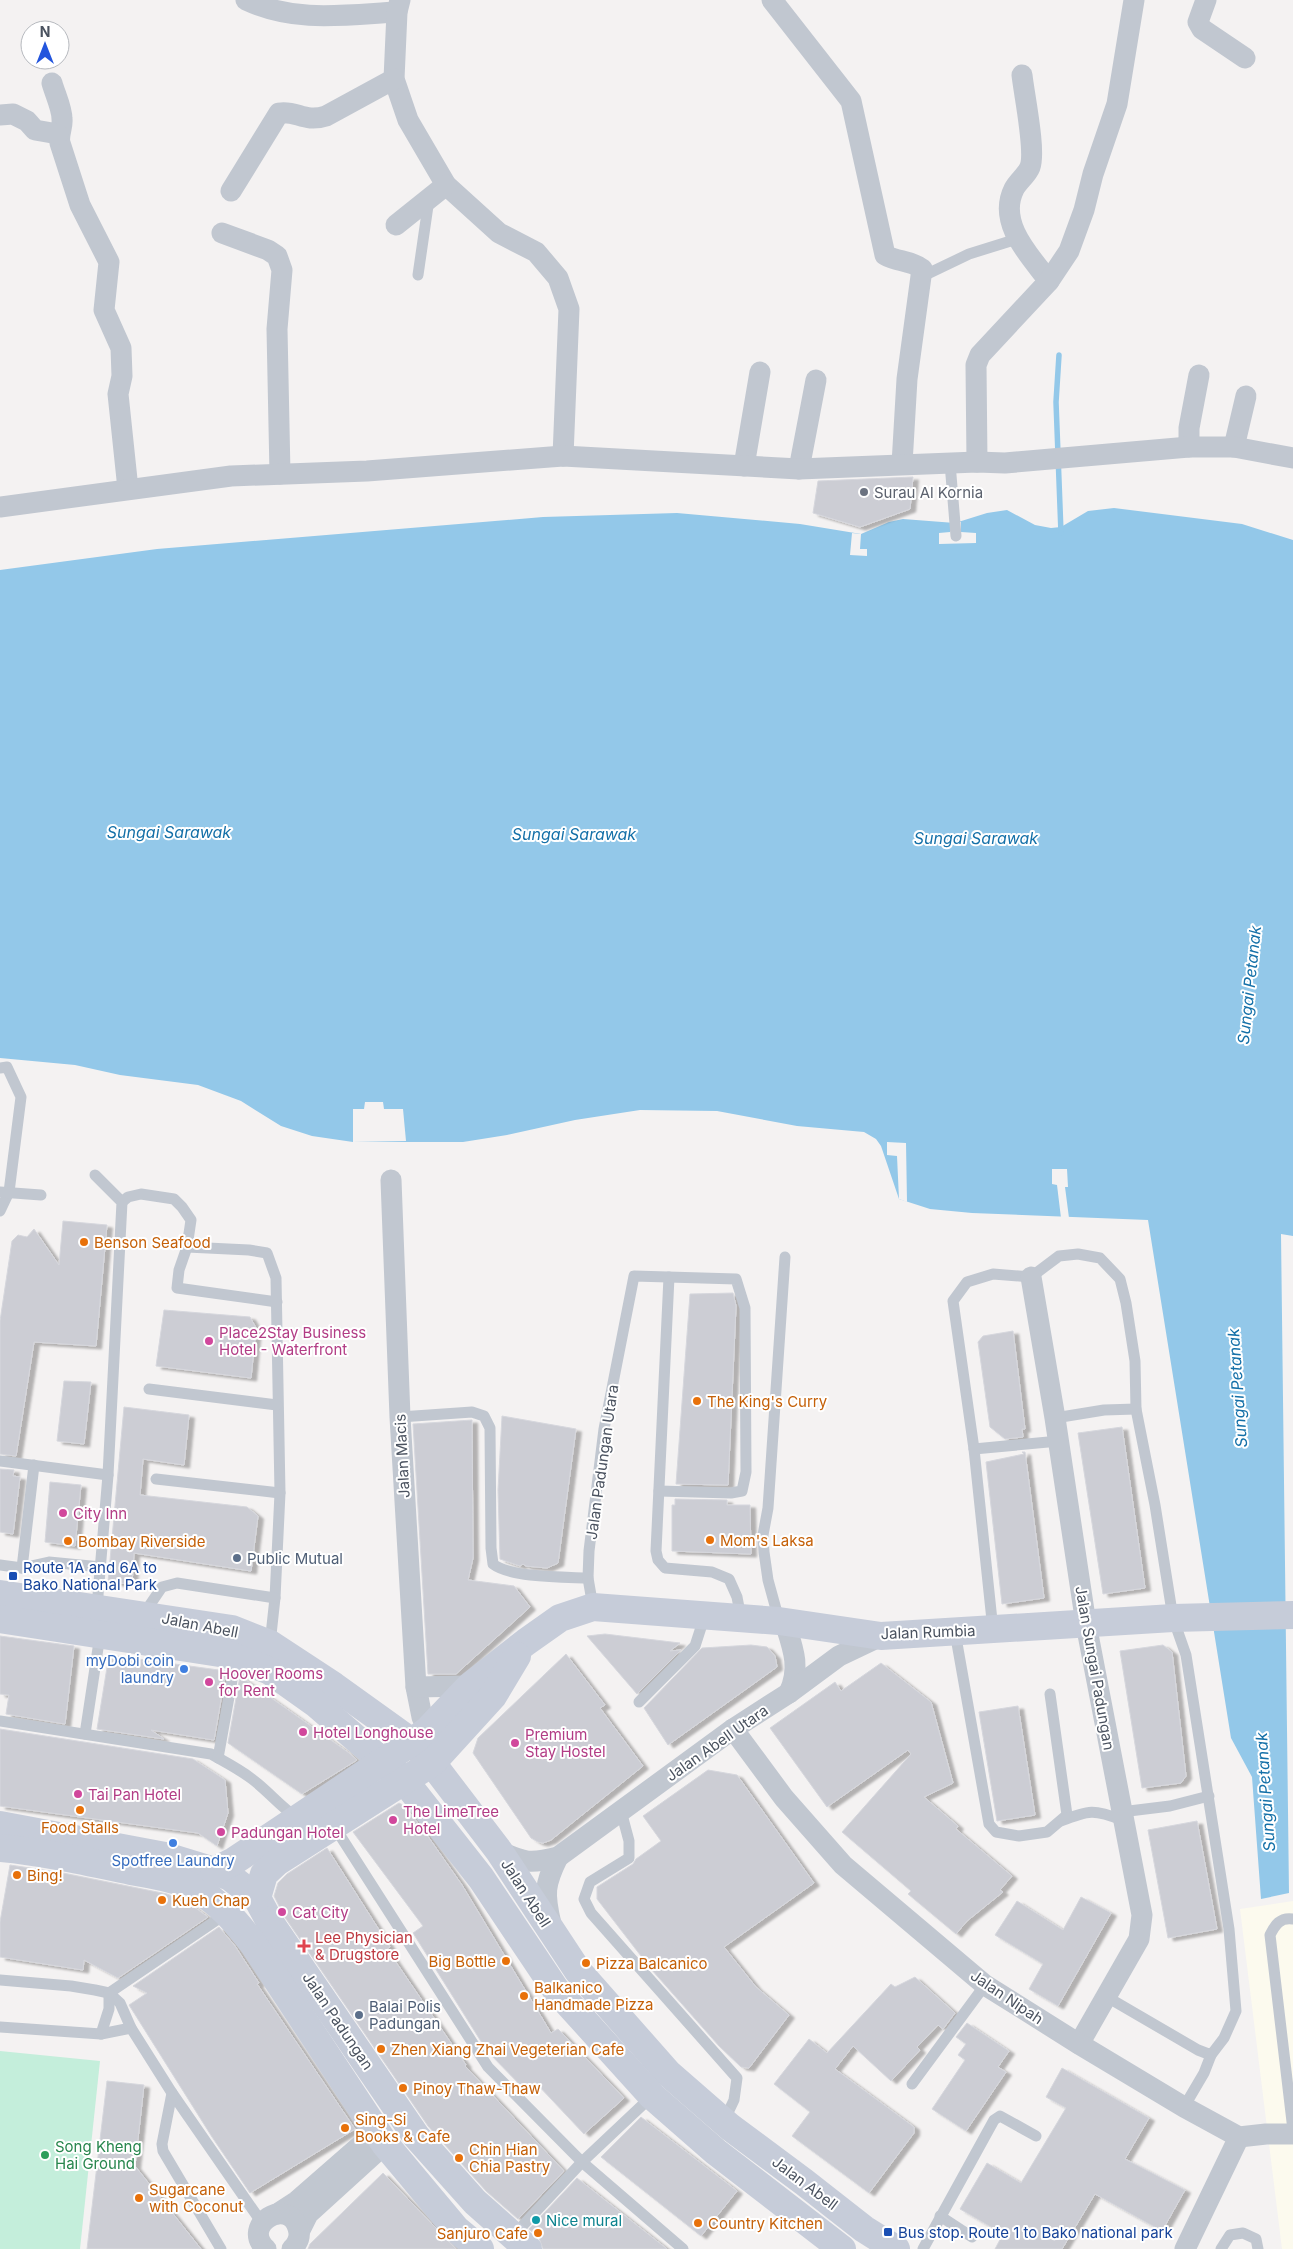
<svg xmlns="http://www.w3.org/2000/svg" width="1293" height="2249" viewBox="0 0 1293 2249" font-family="Inter,sans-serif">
  <defs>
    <filter id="shadow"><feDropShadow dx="5.5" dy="3" stdDeviation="1" flood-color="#0004"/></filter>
  </defs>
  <rect width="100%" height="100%" fill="#f4f2f2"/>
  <!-- commercial -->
  <path fill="#fcfaee" d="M1293,1901V2249H1282L1240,1909Z"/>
  <!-- green -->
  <path fill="#c4eedb" d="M0,2051L100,2061L80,2249H0Z"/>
  <!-- water -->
  <path fill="#93c8e9" d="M1114,508L1242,524L1293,540V1236L1281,1234L1289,1893L1261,1899L1252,1777L1231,1738L1148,1220L972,1213L930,1209L899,1199L881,1146L876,1139L864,1132L797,1126L717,1111L640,1110L575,1120L507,1135L463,1142H353L312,1136L281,1126L241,1101L198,1085L120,1075L75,1065L0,1058V570L157,549L543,517L677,513L800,524L861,534L889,522L903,519L955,523L987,513L1007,510L1035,525L1051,528L1061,527L1088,511Z"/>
  <!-- pier -->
  <g fill="#f4f2f2">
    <path d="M961,522V532L976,533V543L939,544V533L950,532V523Z"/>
    <path d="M852,533L861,534L860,549H867V556L850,555Z"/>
    <path d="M365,1102H383L384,1109H403L406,1141L353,1142V1109H364Z"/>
    <path d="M887,1142L906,1143L907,1202L899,1199L897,1156L887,1155Z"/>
    <path d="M1052,1169H1067L1068,1187H1065L1069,1218H1061L1057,1185L1052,1184Z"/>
  </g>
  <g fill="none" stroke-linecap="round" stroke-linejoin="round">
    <!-- stream -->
    <path stroke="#93c8e9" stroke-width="5.5" d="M1059,355L1056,402L1061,533"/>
  </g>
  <!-- building -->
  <g fill="#cccdd4" stroke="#d6d7dd" filter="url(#shadow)">
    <path d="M913,477L910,509L860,527L813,513L818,481Z"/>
    <path d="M63,1221L107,1225L96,1346L34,1342L16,1456L0,1454V1321L12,1241L18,1235L27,1237L34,1229L59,1265Z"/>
    <path d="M733,1293L736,1306L728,1485L676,1484L690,1294Z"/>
    <path d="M164,1310L250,1317L256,1328L251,1378L156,1366Z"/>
    <path d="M1013,1331L1025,1429H1022L1023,1437L1005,1439L990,1427L978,1342L983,1336Z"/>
    <path d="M64,1381L91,1382L84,1444L57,1441Z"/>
    <path d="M124,1407L189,1415L184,1465L143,1459L140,1495L247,1507L258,1516L251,1571L134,1553L132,1584L108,1582Z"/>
    <path d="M502,1416L576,1429L558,1563L547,1568L526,1566L523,1564L520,1566L500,1559L498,1490Z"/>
    <path d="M472,1420L473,1558L468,1580L514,1586L530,1607L456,1674H428L413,1424Z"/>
    <path d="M1122,1427L1145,1588L1103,1594L1078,1433Z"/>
    <path d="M1022,1452H1025L1044,1598L1002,1604L986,1462L1024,1454Z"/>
    <path d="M0,1469L14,1470L13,1476L20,1477L13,1534L0,1532Z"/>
    <path d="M50,1482L81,1485L75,1546L45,1542Z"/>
    <path d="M675,1499L727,1500V1505H750L751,1554L672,1551V1505H675Z"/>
    <path d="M605,1634L680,1643L670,1651L681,1650L637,1694L587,1636Z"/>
    <path d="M0,1636L74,1646L65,1724L6,1714L9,1695L0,1694Z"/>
    <path d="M751,1645L767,1647L775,1656L777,1667L668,1745L644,1708L702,1648Z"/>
    <path d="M1163,1645L1172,1652L1186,1776L1181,1783L1142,1788L1120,1651Z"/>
    <path d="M566,1654L605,1705L600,1708L643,1766L551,1840L543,1843L538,1842L531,1838L473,1753L478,1738Z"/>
    <path d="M109,1655L226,1671L214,1740L151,1730L164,1739L97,1729Z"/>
    <path d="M881,1663L931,1702L953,1783L924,1797L958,1826L956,1829L1012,1876L1000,1890L1003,1892L967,1921L956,1934L908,1894L911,1891L842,1832L911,1754L908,1750L827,1807L770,1728L835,1682L841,1691Z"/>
    <path d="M240,1676L349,1753L357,1760L302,1794L228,1743Z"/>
    <path d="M1018,1706L1035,1815L997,1821L979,1712Z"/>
    <path d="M0,1729L193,1759L225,1780L228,1813L217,1846L198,1833L0,1806Z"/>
    <path d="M708,1770L737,1775L814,1883L724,1947L756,1987L789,2015L749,2068L741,2067L719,2046L651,1969L597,1899V1887L633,1864L636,1859L661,1841L643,1816Z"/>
    <path d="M399,1803L403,1805L422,1828L462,1885L551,2033L558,2029L624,2098L584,2134L535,2082L525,2090L487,2051L413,1933L423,1926L353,1832Z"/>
    <path d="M1197,1821L1217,1929L1168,1938L1148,1830Z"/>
    <path d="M327,1848L390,1947L387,1949L466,2065L465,2066L564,2171L518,2219L486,2191L428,2126L284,1916L274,1896L278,1883L287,1874Z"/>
    <path d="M10,1865L63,1873L167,1894L187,1902L208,1917L118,1978L84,1960L83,1970L0,1957V1922Z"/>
    <path d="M1081,1897L1111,1913L1058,2006L1029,1989L1043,1964L995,1935L1017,1901L1063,1930Z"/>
    <path d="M219,1927L235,1946L259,1983L257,1984L355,2129L250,2193L212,2137L129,2005L147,1993L133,1986Z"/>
    <path d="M915,1977L955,2013L943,2029L938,2025L917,2047L920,2050L891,2081L853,2046L835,2069L914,2127V2133L869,2193L792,2136L810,2112L774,2084L809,2039L827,2053L891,1984L895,1987Z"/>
    <path d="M967,2023L1009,2051L998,2067L1006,2072L966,2131L932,2109L965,2060L958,2055L966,2044L956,2037Z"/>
    <path d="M1062,2068L1149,2118L1125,2159L1185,2190L1162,2231L1095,2194L1062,2249H995L1003,2234L960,2209L987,2163L1021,2183L1066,2108L1046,2097Z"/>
    <path d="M107,2081L144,2085L135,2166L201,2249H87Z"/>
    <path d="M641,2117L737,2191L701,2236L601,2157Z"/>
    <path d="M383,2173L456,2249H308L310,2244Z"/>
    <path d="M577,2178L667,2249H543L539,2238L529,2229Z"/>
  </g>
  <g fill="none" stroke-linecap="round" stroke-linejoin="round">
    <!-- lane -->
    <g stroke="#c1c7d0" stroke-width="11">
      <path d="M418,275L429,199"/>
      <path d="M921,277L969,254L1017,239"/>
      <path d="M950,463L956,536"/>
      <path d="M0,1068L7,1067L21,1097L9,1192L0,1211"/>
      <path d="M95,1175L122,1202L108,1475L97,1607"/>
      <path d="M0,1192L41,1195"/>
      <path d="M122,1202L128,1197L141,1194L174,1199L182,1207L191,1220L187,1247L179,1270L177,1288L277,1302"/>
      <path d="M187,1247L249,1250L267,1253L276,1278L280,1493L275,1598L270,1644"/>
      <path d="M669,1277L656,1551L658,1560L665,1568L712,1572L729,1579L737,1597L741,1618"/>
      <path d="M149,1389L277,1405"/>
      <path d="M400,1417L472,1412L484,1416L490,1428L491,1548L493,1564C511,1578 565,1577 588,1578"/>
      <path d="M1055,1418L1104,1410L1136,1409"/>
      <path d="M974,1449L1059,1441"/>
      <path d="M0,1461L108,1475"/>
      <path d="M156,1479L280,1493"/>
      <path d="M0,1565L22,1568L49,1562L101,1567"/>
      <path d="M22,1568L34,1465"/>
      <path d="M593,1607L588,1578L589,1551L604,1429L634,1276L736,1279L745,1308L746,1472L742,1491L731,1493L659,1491"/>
      <path d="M143,1615L162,1587L177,1583L275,1598"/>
      <path d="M779,1620L768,1580L764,1552L763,1535L768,1508L785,1257"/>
      <path d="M993,1630L974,1449L953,1301L967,1282L993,1274L1031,1277L1059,1256L1078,1254L1100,1258L1120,1279L1126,1303L1135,1361L1136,1409L1155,1505L1173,1618L1186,1655L1229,1929L1236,2011L1224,2038L1211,2055L1198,2050L1107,1997"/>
      <path d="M955,1632L989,1824L996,1832L1019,1836L1047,1832L1067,1815L1050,1694"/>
      <path d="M639,1702L695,1646L705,1615"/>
      <path d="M0,1721L211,1754C225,1762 239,1769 252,1779C268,1791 280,1806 297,1818"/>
      <path d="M85,1734L100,1635"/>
      <path d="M218,1758L236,1658"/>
      <path d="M621,1811L629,1841V1858L590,1882L584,1899L591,1913L737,2078L734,2100L724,2121"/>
      <path d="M1121,1812L1170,1806L1209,1796"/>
      <path d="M1061,1821C1089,1810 1094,1809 1122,1820"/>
      <path d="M334,1826L488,2067L582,2162L683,2249"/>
      <path d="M1293,1919C1280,1917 1275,1925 1270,1935L1293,2130"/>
      <path d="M0,1980L71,1986L95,1990L109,1993L120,2003L131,2028L172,2093L262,2223"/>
      <path d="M109,1993L227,1913"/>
      <path d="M0,2027L101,2034L131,2028"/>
      <path d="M101,2034L109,2009V1993"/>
      <path d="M912,2084L985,1985"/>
      <path d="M172,2093L162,2144L163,2151L221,2249"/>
      <path d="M1184,2107L1204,2073L1211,2055"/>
      <path d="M940,2216L972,2237"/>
      <path d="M513,2236L582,2162L652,2096"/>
      <path d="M923,2249L994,2120L1000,2116L1036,2136"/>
      <path d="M1221,2249L1230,2235L1243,2233L1256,2239L1258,2249"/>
    </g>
    <!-- street -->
    <g stroke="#c1c7d0" stroke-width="21">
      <path d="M246,0C295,23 344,15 397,12"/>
      <path d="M400,0L397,12L394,79L408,120L446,185L499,233L536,252L558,278L569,309L563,456"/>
      <path d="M772,0L851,101L885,255C897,262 911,260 922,269L907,379L902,464"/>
      <path d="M1206,0L1198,22L1202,29L1245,58"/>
      <path d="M1022,75C1024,94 1036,151 1030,167C1027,175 1018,181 1014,189C997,223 1030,256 1049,281"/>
      <path d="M52,83C55,94 62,108 62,119C63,128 58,134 60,143L80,205L109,262L104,310L121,348L122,376L118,394L128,489"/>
      <path d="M0,115L13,114L27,121L35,130L58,134"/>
      <path d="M231,191L279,113C297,110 304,123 326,116L394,79"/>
      <path d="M396,225L446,185"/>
      <path d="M222,233L268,250L277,256L282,270L277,329L280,474"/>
      <path d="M1189,447V428L1199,375"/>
      <path d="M1234,447L1246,396"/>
      <path d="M977,462L976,365L980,355L1049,281L1069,251L1084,210L1093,174L1117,104L1134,0"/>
      <path d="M744,466L760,372"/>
      <path d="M799,469L816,380"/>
      <path d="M0,507L231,476L367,471L563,456L799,469L977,462L1005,463L1189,447H1234L1293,458"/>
      <path d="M391,1180L400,1417L416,1687L422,1717L428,1730"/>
      <path d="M1031,1277L1055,1418L1086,1624L1142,1915L1139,1939L1079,2044"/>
      <path d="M785,1623C793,1648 801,1668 789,1693"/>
      <path d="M416,1687L470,1686"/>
      <path d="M733,1729L784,1798L843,1865L985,1985L1079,2044L1184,2107L1239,2137L1266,2134H1293"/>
      <path d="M499,1851C524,1863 531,1864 558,1857L733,1729L789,1693L839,1656L881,1636"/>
      <path d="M551,1924C544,1894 544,1885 558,1857"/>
      <path d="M277,2214L297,2201L376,2132"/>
      <path d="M299,2232L308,2214L385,2144"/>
      <path d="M266,2249C240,2225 288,2196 298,2228C301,2236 298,2243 292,2249"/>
      <path d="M1185,2249L1239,2137"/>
    </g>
    <!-- secondary -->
    <g stroke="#c6ccd9" stroke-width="28">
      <path d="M0,1594L232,1629L270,1644L334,1686L412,1742L432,1763L499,1851L578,1971L668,2073L730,2127L804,2182L864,2229L896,2249"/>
      <path d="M0,1619L226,1654L270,1671L315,1703L404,1780L481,1878L556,1990L652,2096L716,2152L842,2249"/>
      <path d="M0,1825L165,1856L214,1871L230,1877L257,1898L271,1924L416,2136L475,2202L528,2249"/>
      <path d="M0,1848C44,1852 88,1862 131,1871C152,1875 175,1878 194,1888C219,1901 237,1923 254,1945L385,2144L456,2229L480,2249"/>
      <path d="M214,1871L234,1861L412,1742L428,1730L470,1686L526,1642L560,1618L593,1607L779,1621L881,1636L1173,1618L1293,1615"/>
      <path d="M257,1898L264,1874L277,1862L432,1763L493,1696L517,1656"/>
    </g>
  </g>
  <!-- markers -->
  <circle fill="#6b7280" stroke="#fff" stroke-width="2" cx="864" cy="492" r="5"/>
  <g fill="#e8710a" stroke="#fff" stroke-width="2">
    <circle cx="84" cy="1242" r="5"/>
    <circle cx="697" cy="1401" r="5"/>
    <circle cx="710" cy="1540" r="5"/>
    <circle cx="68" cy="1541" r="5"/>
    <circle cx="80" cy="1810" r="5"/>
    <circle cx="17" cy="1875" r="5"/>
    <circle cx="162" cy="1900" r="5"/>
    <circle cx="506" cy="1961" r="5"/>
    <circle cx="586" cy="1963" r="5"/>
    <circle cx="524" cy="1996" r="5"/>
    <circle cx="381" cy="2049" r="5"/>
    <circle cx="403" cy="2088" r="5"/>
    <circle cx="345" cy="2128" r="5"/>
    <circle cx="459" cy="2158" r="5"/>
    <circle cx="139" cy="2198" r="5"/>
    <circle cx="698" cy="2223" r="5"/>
    <circle cx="538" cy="2233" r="5"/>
  </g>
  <g fill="#d1479c" stroke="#fff" stroke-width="2">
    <circle cx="209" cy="1341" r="5"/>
    <circle cx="63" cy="1513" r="5"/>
    <circle cx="209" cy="1682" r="5"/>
    <circle cx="303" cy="1732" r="5"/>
    <circle cx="515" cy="1743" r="5"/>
    <circle cx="78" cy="1794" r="5"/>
    <circle cx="393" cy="1820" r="5"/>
    <circle cx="221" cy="1832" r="5"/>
    <circle cx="282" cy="1912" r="5"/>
  </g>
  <g fill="#5c6f8a" stroke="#fff" stroke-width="2">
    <circle cx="237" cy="1558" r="5"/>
    <circle cx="359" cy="2015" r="5"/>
  </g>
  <g fill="#1a4fb4" stroke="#fff" stroke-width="2">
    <rect x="8" y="1571" width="10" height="10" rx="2.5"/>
    <rect x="883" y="2227" width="10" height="10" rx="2.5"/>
  </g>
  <g fill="#3f7fe0" stroke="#fff" stroke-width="2">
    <circle cx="184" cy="1669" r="5"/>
    <circle cx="173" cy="1843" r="5"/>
  </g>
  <path fill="#e0444e" stroke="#fff" stroke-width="2" d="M301.5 1938.5h5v5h5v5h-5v5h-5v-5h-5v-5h5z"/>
  <circle fill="#2e9e5b" stroke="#fff" stroke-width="2" cx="45" cy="2155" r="5"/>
  <circle fill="#0f9aa8" stroke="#fff" stroke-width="2" cx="536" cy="2220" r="5"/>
  <g text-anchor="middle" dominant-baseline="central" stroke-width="4" stroke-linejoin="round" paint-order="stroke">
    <!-- worship labels -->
    <g font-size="15" fill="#5b616d" stroke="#fff" text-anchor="start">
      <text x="874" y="492">Surau Al Kornia</text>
    </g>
    <!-- food labels -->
    <g font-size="15" fill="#c56008" stroke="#fff" text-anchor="start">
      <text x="94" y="1242">Benson Seafood</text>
      <text x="707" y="1401">The King's Curry</text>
      <text x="720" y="1540">Mom's Laksa</text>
      <text x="78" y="1541">Bombay Riverside</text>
      <text x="80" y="1827" text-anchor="middle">Food Stalls</text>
      <text x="27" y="1875">Bing!</text>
      <text x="172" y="1900">Kueh Chap</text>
      <text x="496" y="1961" text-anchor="end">Big Bottle</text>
      <text x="596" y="1963">Pizza Balcanico</text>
      <text x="534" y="1987">Balkanico<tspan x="534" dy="17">Handmade Pizza</tspan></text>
      <text x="391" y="2049">Zhen Xiang Zhai Vegeterian Cafe</text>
      <text x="413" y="2088">Pinoy Thaw-Thaw</text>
      <text x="355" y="2119">Sing-Si<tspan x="355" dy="17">Books &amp; Cafe</tspan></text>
      <text x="469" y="2149">Chin Hian<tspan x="469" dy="17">Chia Pastry</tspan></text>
      <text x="149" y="2189">Sugarcane<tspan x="149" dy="17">with Coconut</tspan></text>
      <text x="708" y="2223">Country Kitchen</text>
      <text x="528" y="2233" text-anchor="end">Sanjuro Cafe</text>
    </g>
    <!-- hotel labels -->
    <g font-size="15" fill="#b23c85" stroke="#fff" text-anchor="start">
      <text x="219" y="1332">Place2Stay Business<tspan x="219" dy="17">Hotel - Waterfront</tspan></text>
      <text x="73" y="1513">City Inn</text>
      <text x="219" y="1673">Hoover Rooms<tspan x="219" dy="17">for Rent</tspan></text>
      <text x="313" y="1732">Hotel Longhouse</text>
      <text x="525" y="1734">Premium<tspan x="525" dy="17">Stay Hostel</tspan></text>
      <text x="88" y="1794">Tai Pan Hotel</text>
      <text x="403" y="1811">The LimeTree<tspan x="403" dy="17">Hotel</tspan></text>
      <text x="231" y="1832">Padungan Hotel</text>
      <text x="292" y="1912">Cat City</text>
    </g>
    <!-- street labels -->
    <g font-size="15" fill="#4a525f" stroke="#fff">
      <text transform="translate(402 1456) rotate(-93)">Jalan Macis</text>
      <text transform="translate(602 1462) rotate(-82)">Jalan Padungan Utara</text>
      <text transform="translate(200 1625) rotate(11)">Jalan Abell</text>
      <text transform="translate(928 1632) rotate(-2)">Jalan Rumbia</text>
      <text transform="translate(1095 1668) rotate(80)">Jalan Sungai Padungan</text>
      <text transform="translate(717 1743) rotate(-35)">Jalan Abell Utara</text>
      <text transform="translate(526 1893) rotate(57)">Jalan Abell</text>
      <text transform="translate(1007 1997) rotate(34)">Jalan Nipah</text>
      <text transform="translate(338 2021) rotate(56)">Jalan Padungan</text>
      <text transform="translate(805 2183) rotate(37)">Jalan Abell</text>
    </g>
    <!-- service labels -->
    <g font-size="15" fill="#4e5e75" stroke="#fff" text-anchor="start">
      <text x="247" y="1558">Public Mutual</text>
      <text x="369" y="2006">Balai Polis<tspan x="369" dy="17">Padungan</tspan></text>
    </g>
    <!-- transit labels -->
    <g font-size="15" fill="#164399" stroke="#fff" text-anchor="start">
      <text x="23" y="1567">Route 1A and 6A to<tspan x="23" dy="17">Bako National Park</tspan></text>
      <text x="898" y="2232">Bus stop. Route 1 to Bako national park</text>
    </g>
    <!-- shop labels -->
    <g font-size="15" fill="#366cbe" stroke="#fff" text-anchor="end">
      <text x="174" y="1660">myDobi coin<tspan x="174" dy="17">laundry</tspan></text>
      <text x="173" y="1860" text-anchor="middle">Spotfree Laundry</text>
    </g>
    <!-- health labels -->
    <g font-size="15" fill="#be3a42" stroke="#fff" text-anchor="start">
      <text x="315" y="1937">Lee Physician<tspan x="315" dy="17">&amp; Drugstore</tspan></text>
    </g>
    <!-- leisure labels -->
    <g font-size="15" fill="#27864d" stroke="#fff" text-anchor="start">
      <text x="55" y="2146">Song Kheng<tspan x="55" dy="17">Hai Ground</tspan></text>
    </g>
    <!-- culture labels -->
    <g font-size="15" fill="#0d838f" stroke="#fff" text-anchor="start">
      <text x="546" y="2220">Nice mural</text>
    </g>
    <!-- water labels -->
    <g font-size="16" font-style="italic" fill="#1470a8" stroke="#fff">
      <text x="169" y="832">Sungai Sarawak</text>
      <text x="574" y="834">Sungai Sarawak</text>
      <text x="976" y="838">Sungai Sarawak</text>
      <text transform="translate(1249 985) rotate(-84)">Sungai Petanak</text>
      <text transform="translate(1237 1388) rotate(-94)">Sungai Petanak</text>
      <text transform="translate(1265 1792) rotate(-94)">Sungai Petanak</text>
    </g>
  </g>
  <!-- north arrow -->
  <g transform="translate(45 45)"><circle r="24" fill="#ffffff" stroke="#b7babf"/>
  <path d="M0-4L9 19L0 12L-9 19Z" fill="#2355dd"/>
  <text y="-8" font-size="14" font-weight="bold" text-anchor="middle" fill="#4a525f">N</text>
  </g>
</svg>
